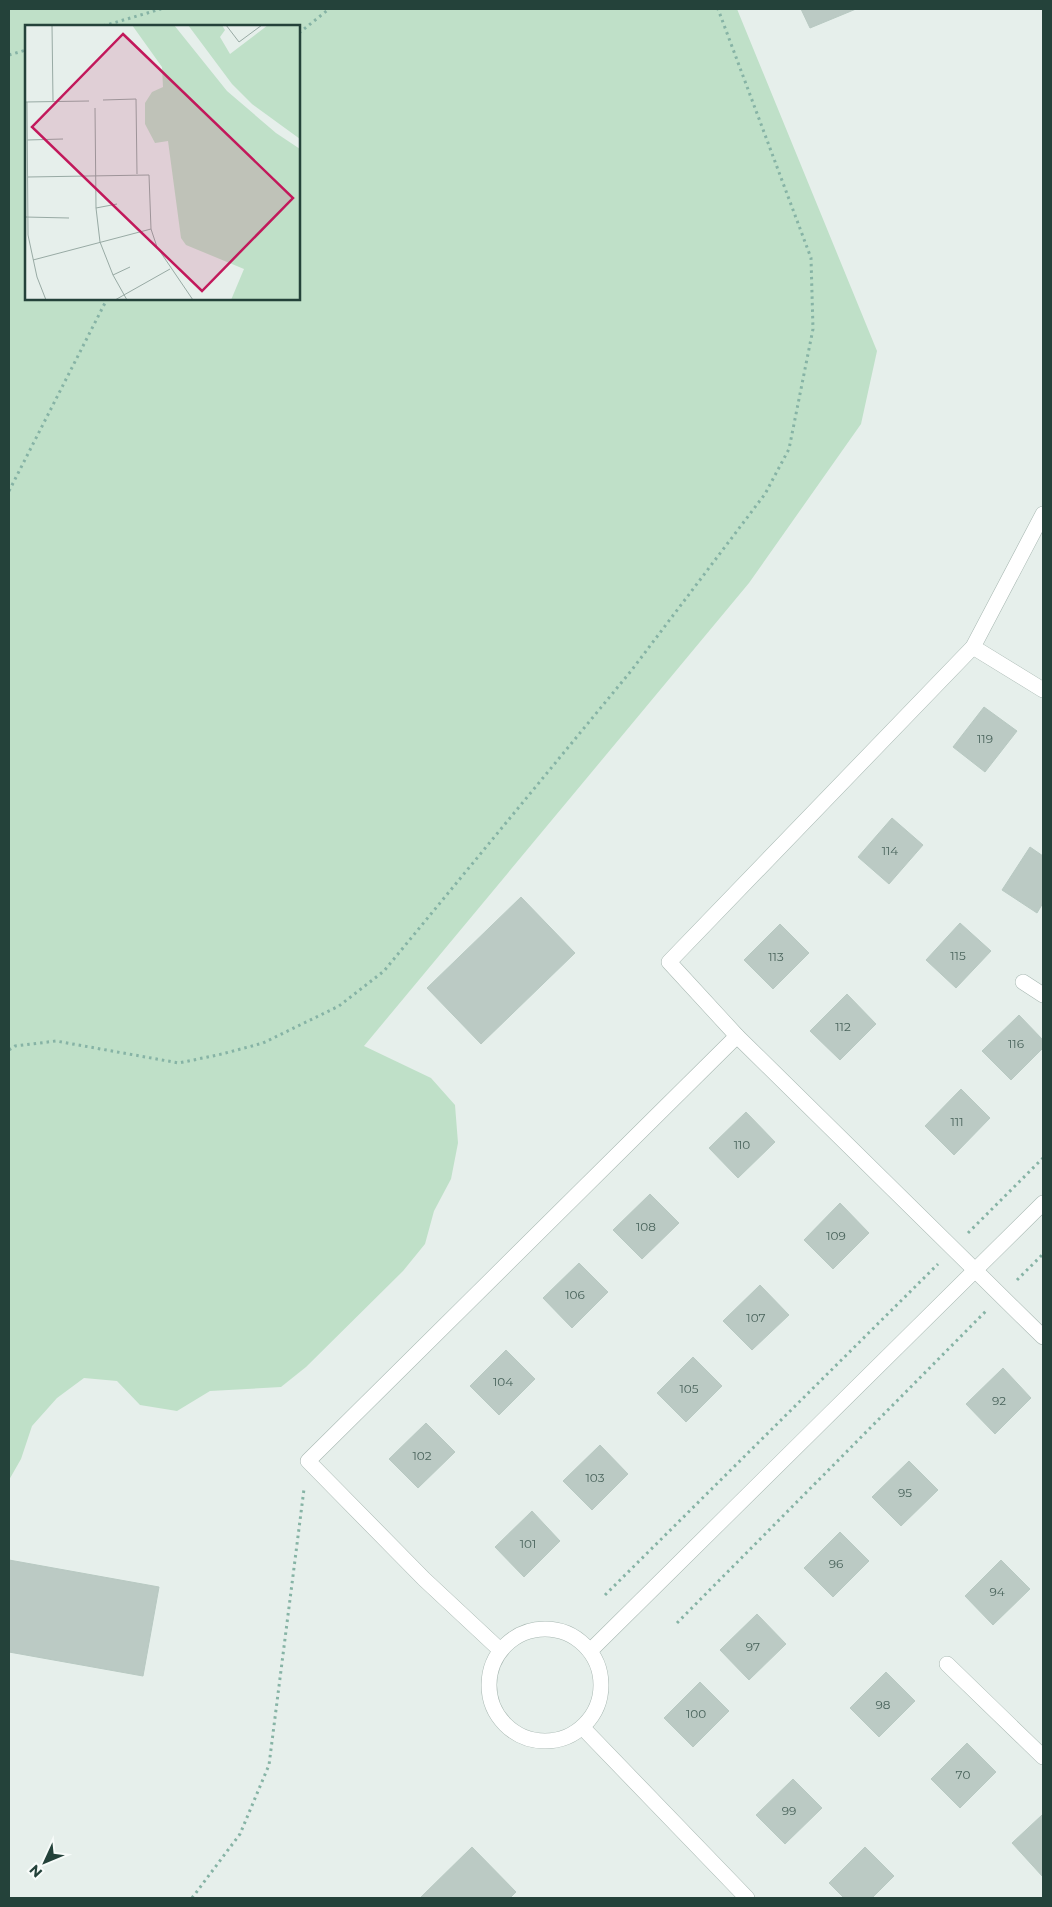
<svg xmlns="http://www.w3.org/2000/svg" width="1052" height="1907" viewBox="0 0 1052 1907" font-family="Montserrat,sans-serif">
<style>
.green{fill:#bfe0c8;fill-rule:evenodd}
.building{fill:#bbcac4;stroke:#b8c9c2}
.lines{fill:none;stroke-linecap:round;stroke-linejoin:round}
.minor-casing{stroke:#a8b8b2;stroke-width:16}
.path{stroke:#86b3a5;stroke-width:3;stroke-dasharray:2.5 4;stroke-linecap:butt}
.minor{stroke:#fff;stroke-width:15}
.labels{text-anchor:middle;stroke-width:4;stroke-linejoin:round;paint-order:stroke}
.number-label{font-size:12px;fill:#4a645c}
.inset-road{fill:none;stroke:#98aaa4;stroke-width:1}
.view{fill:#c2185b;fill-opacity:0.15;stroke:#c2185b;stroke-width:2.5}
.inset-edge{fill:none;stroke:#24423a;stroke-width:2.5}
</style>
<rect width="100%" height="100%" fill="#e6efeb"/>
<path class="green" d="M9,9H737L877,351L861,424L749,583L364,1046L431,1078L455,1105L458,1143L451,1179L434,1211L425,1244L403,1271L306,1367L281,1387L210,1391L177,1411L140,1405L117,1381L84,1378L57,1398L32,1426L21,1459L9,1480ZM26,26H299V299H26Z"/>
<g class="building">
<polygon points="801,9 856,9 810,28"/>
<polygon points="984,707 1017,731 985,772 953,747"/>
<polygon points="892,818 923,845 889,884 858,857"/>
<polygon points="1030,847 1043,856 1043,903 1037,913 1002,890"/>
<polygon points="521,897 575,953 481,1044 427,988"/>
<polygon points="960,923 991,951 956,988 926,960"/>
<polygon points="780,924 809,953 773,989 744,960"/>
<polygon points="847,994 876,1024 840,1060 810,1031"/>
<polygon points="1019,1015 1043,1040 1043,1048 1011,1080 982,1051"/>
<polygon points="961,1089 990,1118 954,1155 925,1126"/>
<polygon points="746,1112 775,1142 738,1178 709,1148"/>
<polygon points="650,1194 679,1223 642,1259 613,1230"/>
<polygon points="840,1203 869,1233 833,1269 804,1240"/>
<polygon points="579,1263 608,1292 572,1328 543,1298"/>
<polygon points="760,1285 789,1315 752,1350 723,1321"/>
<polygon points="506,1350 535,1379 499,1415 470,1386"/>
<polygon points="693,1357 722,1386 686,1422 657,1393"/>
<polygon points="1003,1368 1031,1398 995,1434 966,1404"/>
<polygon points="426,1423 455,1452 418,1488 389,1459"/>
<polygon points="600,1445 628,1474 592,1510 563,1481"/>
<polygon points="909,1461 938,1490 901,1526 872,1497"/>
<polygon points="532,1511 560,1541 524,1577 495,1547"/>
<polygon points="840,1532 869,1561 833,1597 804,1568"/>
<polygon points="9,1560 159,1587 143,1676 9,1652"/>
<polygon points="1001,1560 1030,1589 993,1625 965,1596"/>
<polygon points="757,1614 786,1644 749,1680 720,1650"/>
<polygon points="886,1672 915,1701 879,1737 850,1708"/>
<polygon points="700,1682 729,1711 693,1747 664,1718"/>
<polygon points="967,1743 996,1772 960,1808 931,1779"/>
<polygon points="793,1779 822,1808 785,1844 756,1815"/>
<polygon points="1042,1815 1043,1817 1043,1877 1012,1843"/>
<polygon points="472,1847 516,1892 510,1898 420,1898"/>
<polygon points="865,1847 894,1876 872,1898 844,1898 829,1883"/>
</g>
<g class="lines">
<g class="minor-casing">
<g id="minor">
<polyline points="1043,514 973,647 669,962 737,1036 1043,1337"/>
<polyline points="973,647 1043,690"/>
<polyline points="1023,982 1043,995"/>
<circle cx="545" cy="1685" r="56"/>
<polyline points="499,1649 424,1579 308,1461 737,1036"/>
<polyline points="591,1650 1043,1203"/>
<polyline points="947,1664 1043,1757"/>
<polyline points="583,1728 747,1898"/>
</g>
</g>
<g class="path">
<polyline points="103,26 161,9"/>
<polyline points="299,33 329,9"/>
<polyline points="9,55 26,50"/>
<polyline points="9,491 107,299"/>
<polyline points="9,1050 15,1046 56,1041 179,1063 222,1054 263,1043 339,1006 384,971 631,671 765,494 789,449 813,329 811,258 718,9"/>
<polyline points="968,1233 1043,1158"/>
<polyline points="1017,1280 1043,1254"/>
<polyline points="605,1595 938,1264"/>
<polyline points="677,1623 986,1311"/>
<polyline points="192,1898 240,1834 269,1765 304,1489"/>
</g>
<use href="#minor" class="minor"/>
</g>
<g class="labels">
<g class="number-label">
<text x="985" y="743">119</text>
<text x="890" y="855">114</text>
<text x="958" y="960">115</text>
<text x="776" y="961">113</text>
<text x="843" y="1031">112</text>
<text x="1016" y="1048">116</text>
<text x="957" y="1126">111</text>
<text x="742" y="1149">110</text>
<text x="646" y="1231">108</text>
<text x="836" y="1240">109</text>
<text x="575" y="1299">106</text>
<text x="756" y="1322">107</text>
<text x="503" y="1386">104</text>
<text x="689" y="1393">105</text>
<text x="999" y="1405">92</text>
<text x="422" y="1460">102</text>
<text x="595" y="1482">103</text>
<text x="905" y="1497">95</text>
<text x="528" y="1548">101</text>
<text x="836" y="1568">96</text>
<text x="997" y="1596">94</text>
<text x="753" y="1651">97</text>
<text x="883" y="1709">98</text>
<text x="696" y="1718">100</text>
<text x="963" y="1779">70</text>
<text x="789" y="1815">99</text>
</g>
</g>
<g transform="translate(25 25)">
<rect width="275" height="275" fill="#e6efeb"/>
<path d="M107,0H149L202,66L251,108L275,124V275H206L219,244L161,220L156,213L143,116L130,118L120,99V78L127,67L138,62L137,42ZM163,0H197L200,5L195,12L205,29L243,0H275V114L227,79L207,59Z" fill="#bfe0c8"/>
<path class="inset-road" d="M27,0L28,76M201,0L214,17L237,0M78,75L111,74L112,149M0,77L64,76M2,77L3,210L12,252L21,275M70,83L71,183L75,217L88,250L102,275M2,115L38,114M3,152L124,150L126,204L132,222L168,275M71,183L92,179M0,192L44,193M8,235L126,204M88,250L105,242M90,275L145,244"/>
<path class="view" d="M98,9L268,173L177,266L7,102Z"/>
<rect width="275" height="275" class="inset-edge"/>
</g>
<rect width="1052" height="1907" fill="none" stroke="#24423a" stroke-width="20"/>
<g transform="translate(45 1862) rotate(226)" stroke="#f7fbf9" stroke-width="4" paint-order="stroke">
<path d="M0-4L9 19L0 12L-9 19Z" fill="#24423a"/>
<text y="-8" font-size="14" font-weight="bold" text-anchor="middle" fill="#24423a">N</text>
</g>
</svg>
